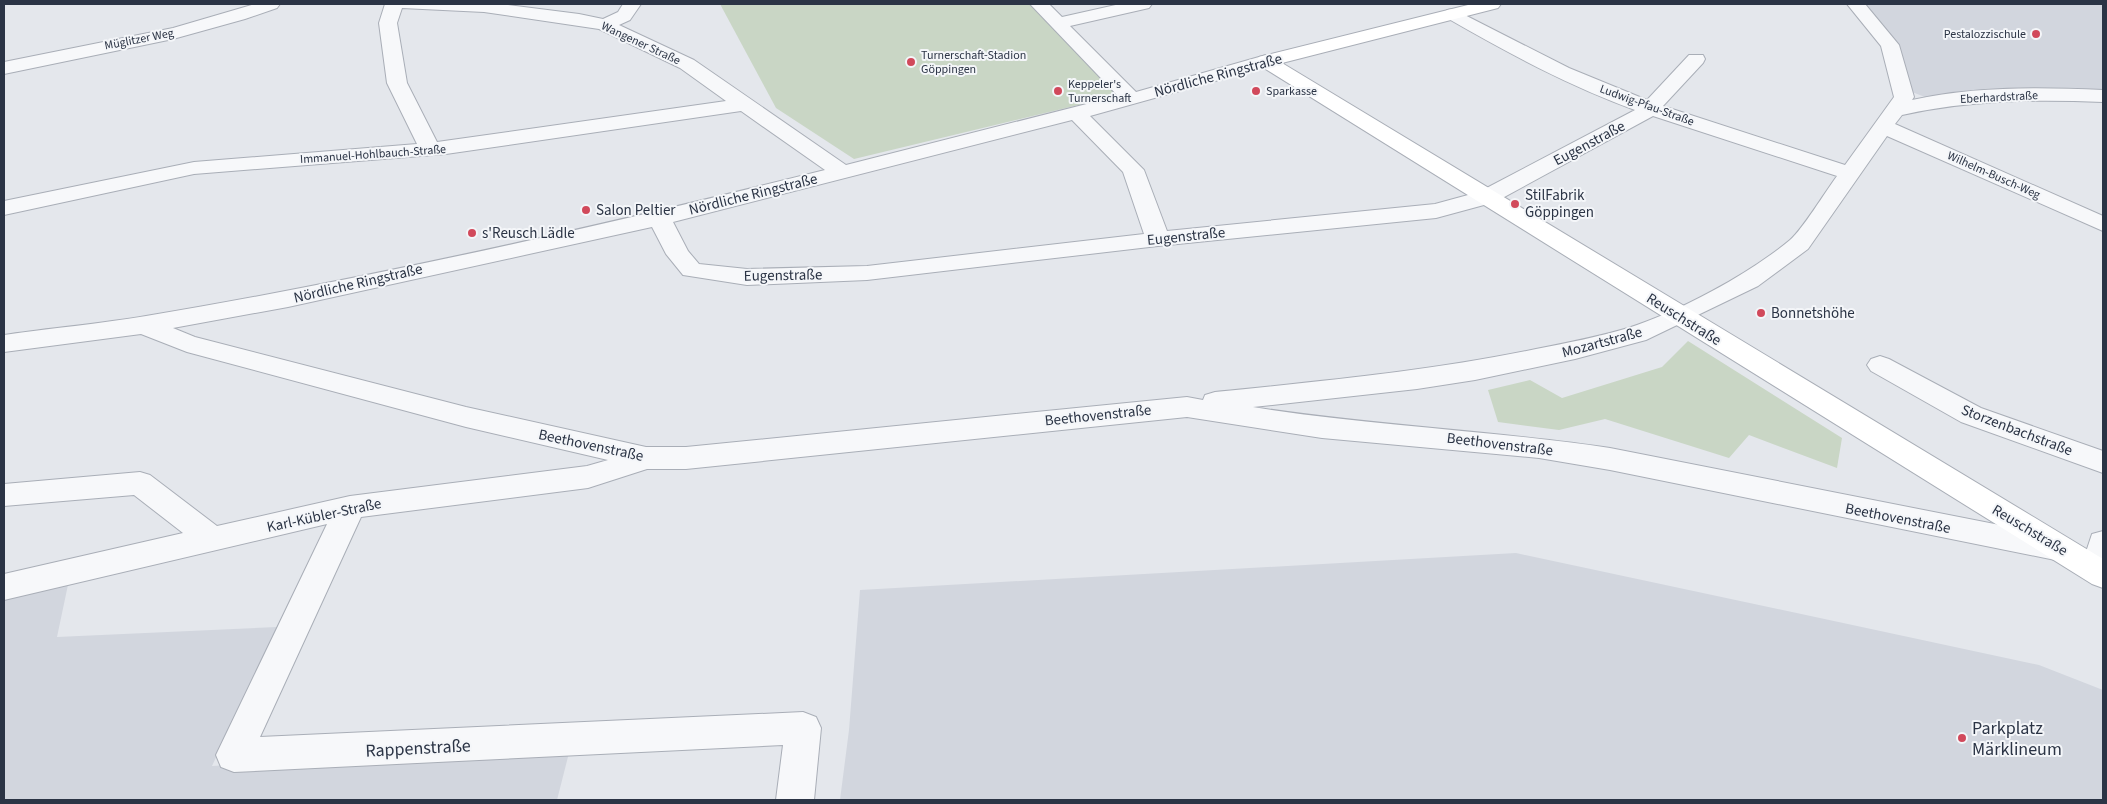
<svg xmlns="http://www.w3.org/2000/svg" width="2107" height="804" viewBox="0 0 2107 804" font-family="'Source Sans 3',sans-serif">
<style>
.built{fill:#d2d6de}
.green{fill:#c9d6c5}
.lines{fill:none;stroke-linecap:round;stroke-linejoin:round}
.street-casing{stroke:#a9aeb7;stroke-width:2}
.secondary-casing{stroke:#a9aeb7;stroke-width:2}
.street{fill:#f7f8fa;fill-rule:evenodd}
.secondary{fill:#fff;fill-rule:evenodd}
.poi-dot{fill:#d1495b;stroke:#f4f6f9;stroke-width:2}
.labels{text-anchor:middle;stroke-width:4;stroke-linejoin:round;paint-order:stroke}
.far-poi-label{font-size:12px;fill:#2b3445;stroke:#f4f6f9;text-anchor:start}
.far-street-label{font-size:12px;fill:#2b3445;stroke:#f4f6f9}
.street-label{font-size:15px;fill:#2b3445;stroke:#f4f6f9}
.poi-label{font-size:15px;fill:#2b3445;stroke:#f4f6f9;text-anchor:start}
.near-poi-label{font-size:18px;fill:#2b3445;stroke:#f4f6f9;text-anchor:start}
.near-street-label{font-size:18px;fill:#2b3445;stroke:#f4f6f9}
</style>
<rect width="100%" height="100%" fill="#e4e7ec"/>
<g class="built">
<polygon points="1856,4 2103,4 2103,96 2056,94 1935,101 1902,88 1864,11"/>
<polygon points="1516,553 2039,665 2103,690 2103,800 840,800 849,730 860,590"/>
<polygon points="69,580 57,637 277,627 212,766 571,745 557,800 4,800 4,593"/>
</g>
<g class="green">
<polygon points="720,4 1031,4 1120,95 854,159 776,108"/>
<polygon points="1688,341 1842,438 1837,468 1749,435 1729,458 1605,419 1559,430 1498,422 1488,390 1530,380 1562,398 1662,367"/>
</g>
<g class="lines">
<g class="street-casing">
<g id="street">
<polygon points="255,4 280,4 277,8 245,19 173,39 4,74 4,62 173,28"/>
<path d="M385,4H500L579,14L603,19L618,12L623,4H641L630,20L619,25L694,60L846,165L1118,96L1030,4H1049L1062,17L1120,4H1152L1149,8L1070,26L1136,92L1266,55L1273,57L1275,61L1273,65L1090,116L1144,170L1167,231L1435,204L1479,192L1635,110C1569,86 1508,53 1447,18L1444,14L1447,10L1453,9L1569,68L1647,100L1689,55H1703L1705,59L1703,63L1663,106L1845,165L1894,97L1881,46L1847,4H1865L1899,45L1914,97L1912,100C1974,86 2040,87 2103,90V102C2035,99 1968,100 1902,115L1895,124L2103,216V231L1887,136L1808,249L1758,286L1646,340L1575,359L1475,380L1417,389L1253,407C1371,426 1491,430 1610,448L2060,537L2071,540L2076,549L2071,558L2060,561L1610,470L1539,458L1322,438L1187,417L686,469H647L588,488L361,517L260,737L803,712L816,717L821,728L814,800H776L783,745L234,772L221,767L216,755L327,524L4,600V574L183,533L134,495L4,506V484L140,472L150,475L217,526L350,496L587,466L608,460L466,427L187,352L141,334L4,352V335C51,328 99,324 146,316C374,278 601,226 825,170L741,111L446,154L194,174L4,215V201L194,162L417,144L387,83L379,23ZM402,8L484,12L599,29L680,68L726,101L437,142L407,83L397,23ZM1653,116L1837,176C1825,192 1803,229 1790,240C1749,274 1679,312 1628,328C1598,337 1567,343 1536,349C1430,371 1323,381 1215,392L1205,395L1203,400L1187,397L686,447H646L466,407L195,337L173,328L288,307L652,227L666,254L683,275L747,285L867,280L1158,246L1436,218L1495,202ZM1072,120L1123,172L1144,234L867,266L747,269L699,264L688,251L673,222Z"/>
<polygon points="1880,356 1889,359 1981,408 2103,451 2103,473 1961,422 1871,371 1867,365 1871,359"/>
<polygon points="2103,531 2103,580 2096,583 2085,579 2080,570 2092,534"/>
</g>
</g>
<g class="secondary-casing">
<polygon id="secondary" points="1472,4 1501,4 1498,8 1282,63 2103,559 2103,588 2092,584 1259,65 1257,61 1259,57"/>
</g>
<use href="#street" class="street"/>
<use href="#secondary" class="secondary"/>
</g>
<g class="poi-dot">
<circle cx="2036" cy="34" r="5"/>
<circle cx="911" cy="62" r="5"/>
<circle cx="1058" cy="91" r="5"/>
<circle cx="1256" cy="91" r="5"/>
<circle cx="1515" cy="204" r="5"/>
<circle cx="586" cy="210" r="5"/>
<circle cx="472" cy="233" r="5"/>
<circle cx="1761" cy="313" r="5"/>
<circle cx="1962" cy="738" r="5"/>
</g>
<g class="labels">
<g class="far-poi-label">
<text x="2026" y="38" text-anchor="end">Pestalozzischule</text>
<text x="921" y="59">Turnerschaft-Stadion<tspan x="921" dy="14">Göppingen</tspan></text>
<text x="1068" y="88">Keppeler's<tspan x="1068" dy="14">Turnerschaft</tspan></text>
<text x="1266" y="95">Sparkasse</text>
</g>
<g class="far-street-label">
<text transform="translate(139 39) rotate(-11)" y="4">Müglitzer Weg</text>
<text transform="translate(641 43) rotate(25)" y="4">Wangener Straße</text>
<text transform="translate(1999 97) rotate(-3)" y="4">Eberhardstraße</text>
<text transform="translate(1647 105) rotate(20)" y="4">Ludwig-Pfau-Straße</text>
<text transform="translate(373 154) rotate(-4)" y="4">Immanuel-Hohlbauch-Straße</text>
<text transform="translate(1994 175) rotate(24)" y="4">Wilhelm-Busch-Weg</text>
</g>
<g class="street-label">
<text transform="translate(1218 75) rotate(-15)" y="5">Nördliche Ringstraße</text>
<text transform="translate(1589 143) rotate(-28)" y="5">Eugenstraße</text>
<text transform="translate(753 194) rotate(-14)" y="5">Nördliche Ringstraße</text>
<text transform="translate(1186 236) rotate(-6)" y="5">Eugenstraße</text>
<text transform="translate(783 275) rotate(-1)" y="5">Eugenstraße</text>
<text transform="translate(358 283) rotate(-13)" y="5">Nördliche Ringstraße</text>
<text transform="translate(1684 319) rotate(32)" y="5">Reuschstraße</text>
<text transform="translate(1602 342) rotate(-15)" y="5">Mozartstraße</text>
<text transform="translate(1098 415) rotate(-6)" y="5">Beethovenstraße</text>
<text transform="translate(2017 430) rotate(21)" y="5">Storzenbachstraße</text>
<text transform="translate(1500 444) rotate(7)" y="5">Beethovenstraße</text>
<text transform="translate(591 445) rotate(12)" y="5">Beethovenstraße</text>
<text transform="translate(324 515) rotate(-12)" y="5">Karl-Kübler-Straße</text>
<text transform="translate(1898 518) rotate(11)" y="5">Beethovenstraße</text>
<text transform="translate(2030 530) rotate(31)" y="5">Reuschstraße</text>
</g>
<g class="poi-label">
<text x="1525" y="200">StilFabrik<tspan x="1525" dy="17">Göppingen</tspan></text>
<text x="596" y="215">Salon Peltier</text>
<text x="482" y="238">s'Reusch Lädle</text>
<text x="1771" y="318">Bonnetshöhe</text>
</g>
<g class="near-poi-label">
<text x="1972" y="734">Parkplatz<tspan x="1972" dy="21">Märklineum</tspan></text>
</g>
<g class="near-street-label">
<text transform="translate(418 748) rotate(-3)" y="6">Rappenstraße</text>
</g>
</g>
<rect width="2107" height="804" fill="none" stroke="#2b3445" stroke-width="10"/>
</svg>
